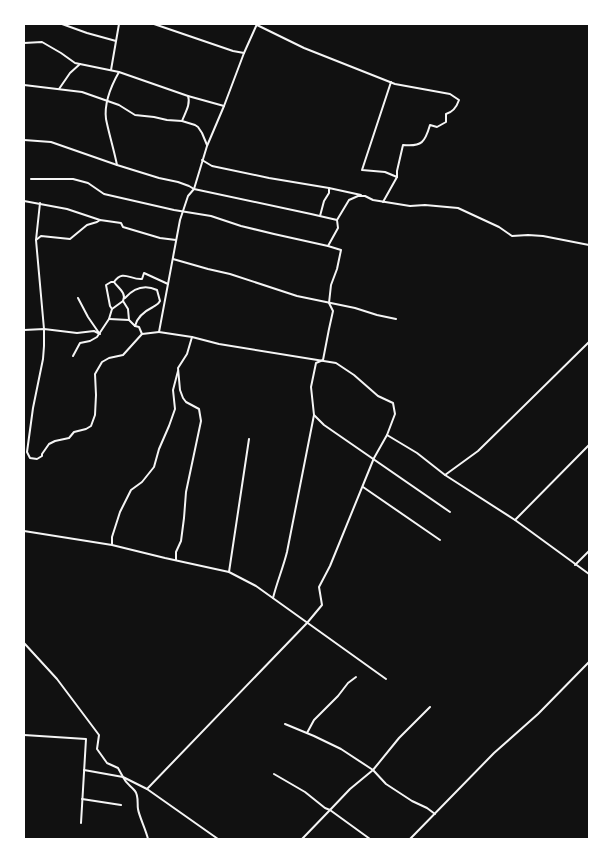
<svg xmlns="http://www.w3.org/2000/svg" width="613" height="863" viewBox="0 0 613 863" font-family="Lora,serif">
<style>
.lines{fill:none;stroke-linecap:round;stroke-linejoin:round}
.minor{stroke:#f5f5f5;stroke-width:2}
</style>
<rect width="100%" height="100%" fill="#111"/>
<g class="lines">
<g class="minor">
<polyline points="62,24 87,33 116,41"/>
<polyline points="154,24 233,51 244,53"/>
<polyline points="326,24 327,24"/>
<path d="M257,25L304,48L395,84L450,94L459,100C457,106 453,112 446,114V122L437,127L430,125C425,142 422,147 403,145L397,171V177L383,202"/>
<path d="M24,43L42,42L61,53L75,63L119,72L188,96C191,104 185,113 182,121"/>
<polyline points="111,70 119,24"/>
<polyline points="391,82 362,170 385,172 397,177"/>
<polyline points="24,85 82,92 119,105 135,115 154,117 167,120 182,121 195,125 198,127 202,133 207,145"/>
<polyline points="59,89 70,73 80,64"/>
<polyline points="188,96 224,106"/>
<path d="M24,140L51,142L117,165L159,178L178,182L189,186L194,189L311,214L337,220L338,228L328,246L341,250L337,269L331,285L329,303L333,311L329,329L323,360L316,363L311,387L314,415L287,552C283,568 277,582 273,598"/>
<polyline points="202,160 212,166 269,178 329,188"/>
<path d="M117,165C114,150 109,134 106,119C104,103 111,86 119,72"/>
<polyline points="31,179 73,179 88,183 104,194 174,210 211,216 241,226 274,234 328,246"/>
<polyline points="24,201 67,209 100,220"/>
<polyline points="320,216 324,201 329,193 329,188 361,195"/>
<polyline points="337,220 349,200 358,196 365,196 373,200 410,206 425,205 458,208 499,227 512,236 528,235 543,236 589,245"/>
<polyline points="36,240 40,203"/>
<polyline points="173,259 208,269 230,274 297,296 355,308 377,315 396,319"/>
<path d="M114,282C118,288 127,293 123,301L128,309L129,320L135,326C137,317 145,311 153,307C156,305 158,305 160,301L157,290C144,284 134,288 125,298"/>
<polyline points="78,298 88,317 99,333"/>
<path d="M112,309L110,306L106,285L111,282H114C123,269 130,280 142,279L144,273L168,284"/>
<polyline points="109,319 129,320"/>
<polyline points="135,326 139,327 142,334"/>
<polyline points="24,330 44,329 77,333 94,331 100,334"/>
<polyline points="159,332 142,334 123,355 109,358 102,362 95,374 96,395 95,415 91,426 86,429 74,432 69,438 55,441 49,444 42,454 42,456 37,459 30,458 27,452 33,408 43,359 44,346 44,329 36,240 41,236 70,239 87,225 97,222 100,220 121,223 123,227 160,238 176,240"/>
<polyline points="192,337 219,344 336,363 354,375 378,396 393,403 395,414 387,435 374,458 330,566 319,587 322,605 307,623 147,789 218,839"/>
<polyline points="73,356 80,343 90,341 97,337 109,319 112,309 123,301"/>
<polyline points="314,415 324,425 450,512"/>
<polyline points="387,435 417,453 445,475 515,520 589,574"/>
<polyline points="445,475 478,451 589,342"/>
<polyline points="363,487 440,540"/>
<polyline points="515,520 589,445"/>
<polyline points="24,531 112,545 165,558 229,572 256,586 386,679"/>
<polyline points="112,544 112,537 120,512 131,490 142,482 154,467 159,449 169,426 175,409 173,390 178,371"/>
<polyline points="176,560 176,552 181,541 184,518 186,492 201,421 199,409 186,402 183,398 180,390 178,368 187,354 192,337 159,332 180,220 188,196 194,189 207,146 224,106 244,53 257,24"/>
<polyline points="575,565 589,551"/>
<polyline points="229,572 249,439"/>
<polyline points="24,643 57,679 99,735 97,749 107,763 118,768 123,777 147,789"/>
<polyline points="285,724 314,736 341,749 373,770 386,784 412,801 427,808 435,814"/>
<polyline points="307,733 314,720 338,696 348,683 356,677"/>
<polyline points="24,735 86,739 81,823"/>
<path d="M84,770L123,777C127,785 130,785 135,791C139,796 137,804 138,809C139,816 146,830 148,839"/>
<polyline points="274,774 305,792 325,808 330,810 350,789 373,770 399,738 430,707"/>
<polyline points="82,799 121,805"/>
<polyline points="302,839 330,810 370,839"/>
<polyline points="410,839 494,753 538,714 589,662"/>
</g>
</g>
<rect width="613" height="863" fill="none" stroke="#ffffff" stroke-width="50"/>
</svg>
